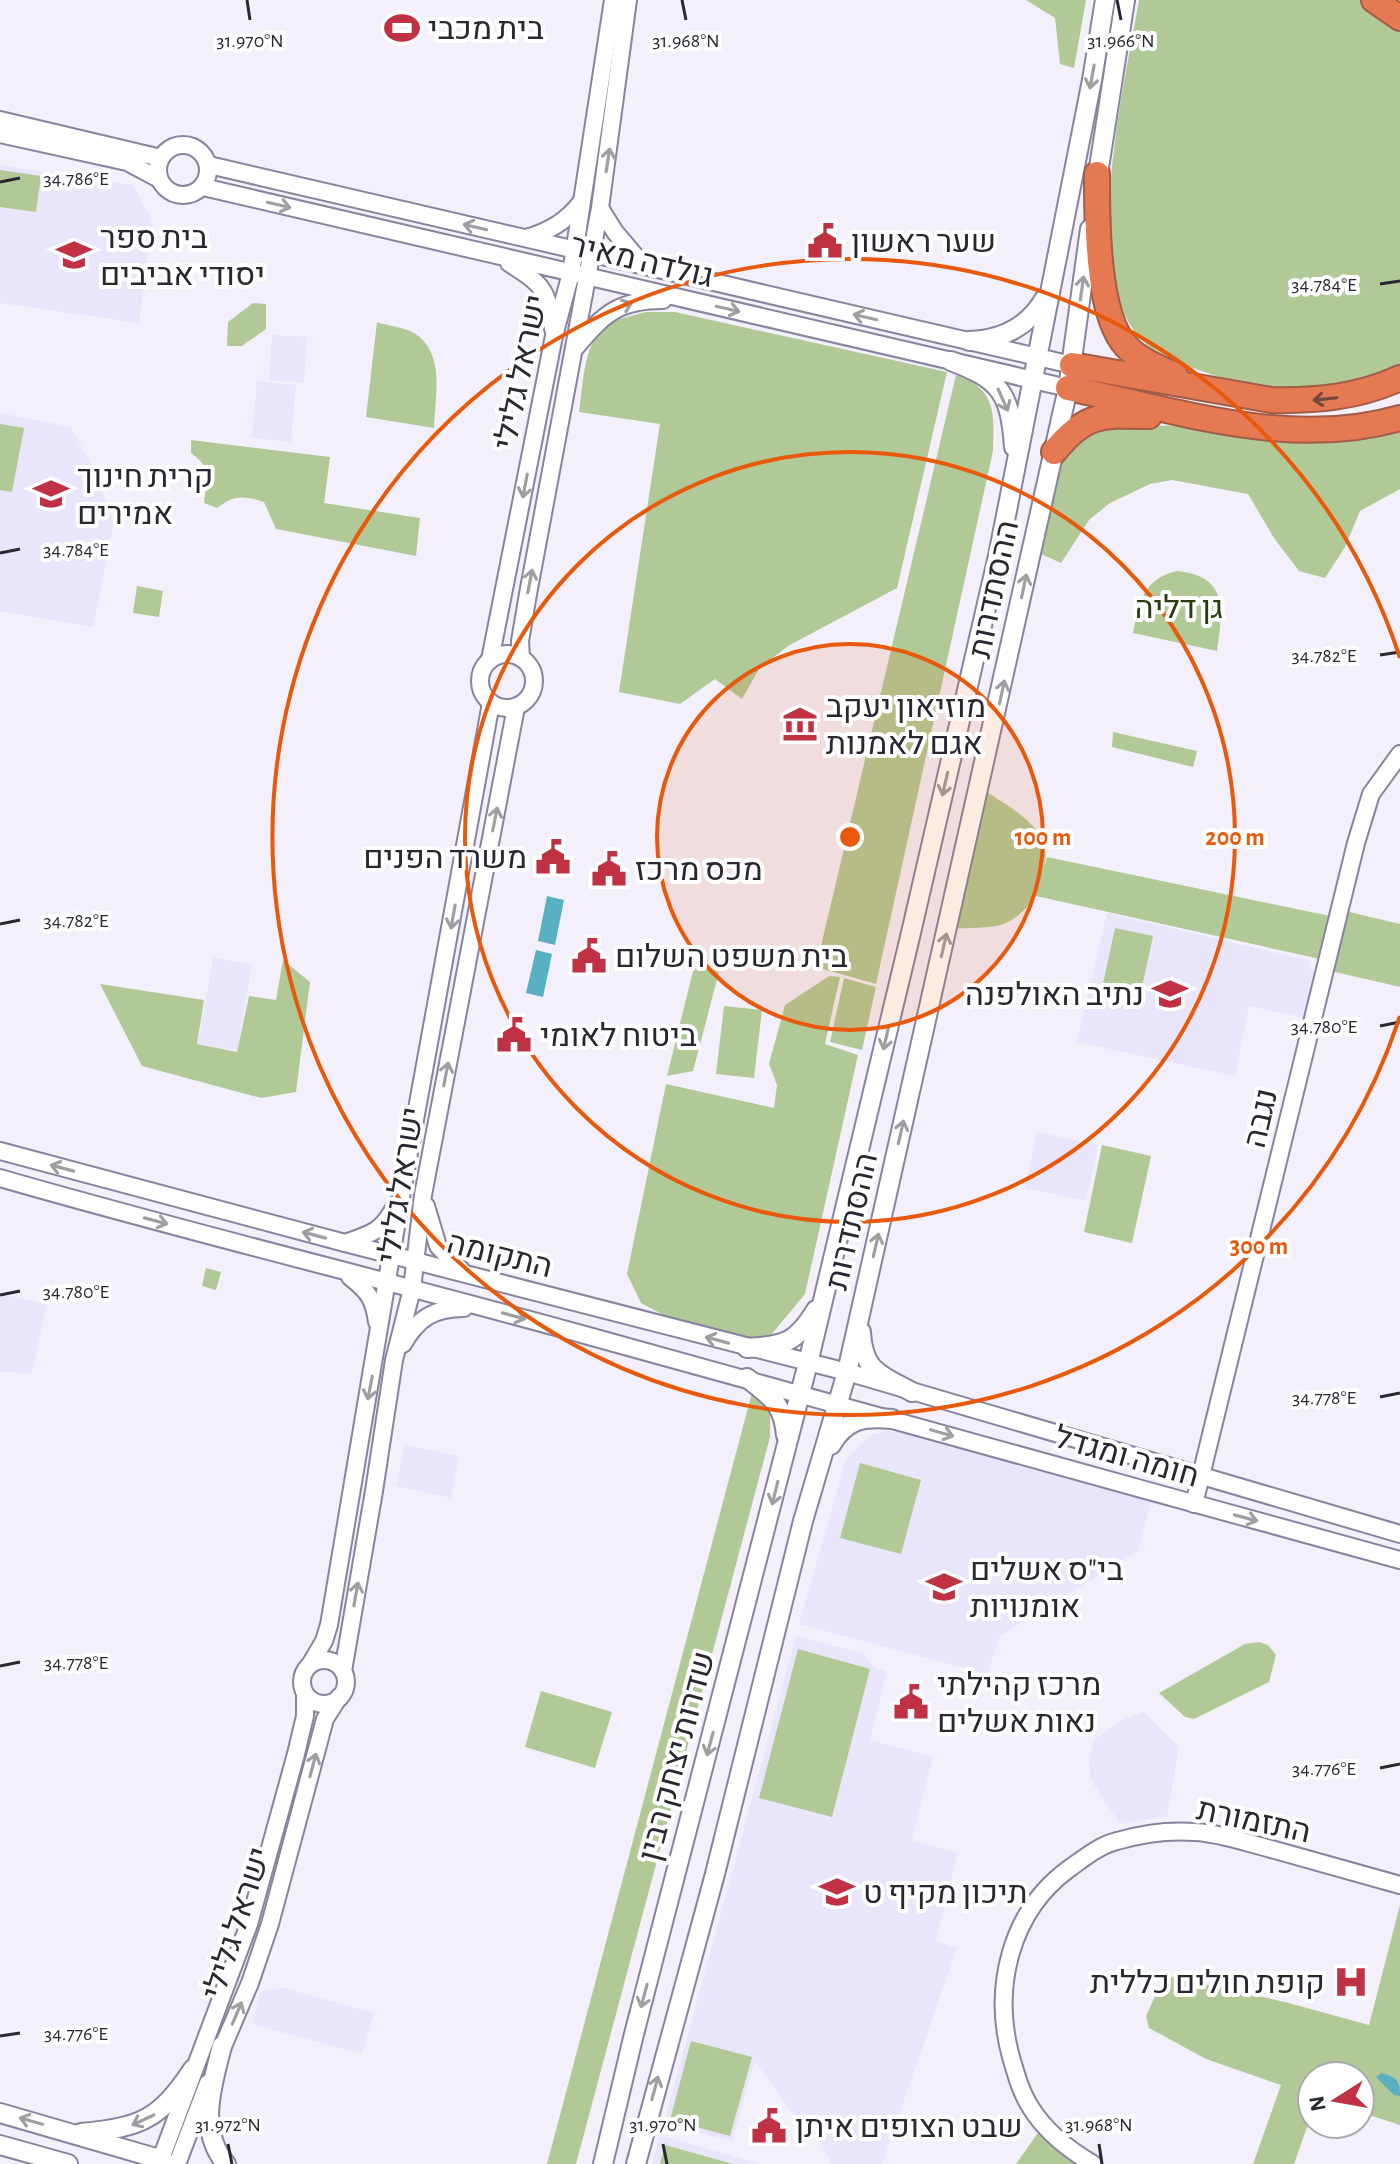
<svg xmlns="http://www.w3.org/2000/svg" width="1400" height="2164" viewBox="0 0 1400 2164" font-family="'Alegreya Sans',Heebo,sans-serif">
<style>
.built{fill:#e9e5fb}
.green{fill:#b1c997}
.water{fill:#59b0c2}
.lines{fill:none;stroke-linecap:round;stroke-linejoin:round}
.tertiary-casing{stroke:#88839e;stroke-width:20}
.secondary-casing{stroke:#88839e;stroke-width:22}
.motorway-casing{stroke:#a35c47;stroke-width:28}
.tertiary{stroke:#fff;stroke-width:16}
.secondary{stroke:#fff;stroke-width:18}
.motorway{stroke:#e57952;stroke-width:24}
.oneway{stroke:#9f9ea3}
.oneway2{stroke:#74483f}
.ticks{fill:none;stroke:#292732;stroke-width:3}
.ring{fill:none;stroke:#e8590c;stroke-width:4}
.labels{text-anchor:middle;stroke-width:8;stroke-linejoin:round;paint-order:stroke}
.poi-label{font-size:32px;fill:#292732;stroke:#fff;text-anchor:start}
.street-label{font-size:32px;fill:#292732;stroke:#fff}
.park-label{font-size:32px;fill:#293b0f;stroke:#fff}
.ticks-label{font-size:20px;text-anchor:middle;fill:#292732;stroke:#fff;stroke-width:8;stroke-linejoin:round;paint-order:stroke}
.centre{fill:#e8590c;stroke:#fff;stroke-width:4}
.ring-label{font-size:24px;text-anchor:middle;font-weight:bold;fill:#e8590c;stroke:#fff;stroke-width:8;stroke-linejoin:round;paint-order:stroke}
</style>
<rect width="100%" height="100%" fill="#f3f0fc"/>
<g class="built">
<polygon points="0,165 133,185 152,220 139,323 0,303"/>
<polygon points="272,335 307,337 304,383 269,380"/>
<polygon points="257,381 296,385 291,442 252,438"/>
<polygon points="0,413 71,427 92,467 114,522 93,627 0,611"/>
<polygon points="1107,913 1311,961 1309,969 1317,971 1305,1018 1249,1006 1235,1076 1077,1042"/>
<polygon points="213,958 252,964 237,1050 198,1044"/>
<polygon points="1037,1132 1098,1145 1086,1201 1025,1188"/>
<polygon points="0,1294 47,1304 32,1373 0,1372"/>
<polygon points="886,1431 908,1432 1151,1502 1138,1551 1000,1636 987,1674 799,1624 846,1459 871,1435"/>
<polygon points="405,1445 459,1456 451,1498 396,1486"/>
<polygon points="796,1636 865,1654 874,1668 887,1672 870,1740 933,1757 912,1840 958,1853 936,1941 957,1948 882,2164 831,2164 814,2126 805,2130 755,2061 732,2141 664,2123"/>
<polygon points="1143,1712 1179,1747 1167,1816 1120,1824 1091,1780 1089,1759 1095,1739 1120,1721"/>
<polygon points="283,1988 374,2013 362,2054 252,2024 261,1991"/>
<polygon points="660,2135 760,2164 652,2164"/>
</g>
<g class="green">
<polygon points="1026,0 1086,0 1074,68 1060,64 1055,18"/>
<path d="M1139,0H1365L1400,21V372C1383,377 1365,385 1348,388C1309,395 1246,388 1210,374C1186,365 1157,358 1140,338C1079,271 1125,83 1139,0Z"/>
<polygon points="0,170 41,176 36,212 0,207"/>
<polygon points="253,303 266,304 266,329 242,346 227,346 228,322"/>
<path d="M646,312H675L947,372L897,588L788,646L759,669L742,699L715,679L680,704L619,692L660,424L579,412C583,387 583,352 599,332C609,320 631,316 646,312Z"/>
<path d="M377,322C388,326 404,327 414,333C446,353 435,397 434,428L366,417Z"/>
<path d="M956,375C997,389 994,414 993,451L876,984L816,967Z"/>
<polygon points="0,424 24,428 12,492 0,490"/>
<path d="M1400,424V489L1360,511L1345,547L1325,578L1299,571L1274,538L1248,494L1172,480L1150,484L1110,503L1089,520L1061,563L1041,554C1048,500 1050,443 1112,426Z"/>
<path d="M191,440L330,457L324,503L420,518L416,556L276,529L264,502C244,496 235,494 217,508L204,503C207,479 213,469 191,453Z"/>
<path d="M1178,571C1229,577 1223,610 1217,651L1133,633C1138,604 1144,577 1178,571Z"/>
<polygon points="137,586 163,591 159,617 133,613"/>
<polygon points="1113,732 1197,751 1193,767 1112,747"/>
<path d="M984,790C1007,806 1044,823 1046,855C1046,861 1043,869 1042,874L1047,857L1330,916L1320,959L1036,896C1008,933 994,926 951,929Z"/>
<polygon points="1345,911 1400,924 1400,987 1331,971"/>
<polygon points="1115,928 1153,936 1141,992 1103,984"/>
<polygon points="283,960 310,982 296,1092 261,1098 142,1066 100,984 204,1000 197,1044 237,1052 249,996 276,1000"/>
<polygon points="695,963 719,972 693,1071 667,1076"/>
<polygon points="829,976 840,977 825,1044 858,1055 805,1294 766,1341 669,1318 641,1303 627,1274 666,1084 774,1108 777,1085 769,1064 785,1005"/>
<polygon points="844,978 876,987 862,1050 830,1042"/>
<polygon points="724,1006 762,1010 754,1078 716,1074"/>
<polygon points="1102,1145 1151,1156 1132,1243 1084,1232"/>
<polygon points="206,1268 221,1272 216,1290 202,1286"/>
<polygon points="753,1389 770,1401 770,1437 576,2164 547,2164"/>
<polygon points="860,1463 921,1480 901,1554 840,1538"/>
<polygon points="1259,1642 1268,1645 1276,1655 1269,1682 1194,1719 1185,1717 1159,1693 1245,1644"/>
<polygon points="798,1649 870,1669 832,1817 759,1798"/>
<polygon points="541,1691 612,1712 595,1768 525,1747"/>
<polygon points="1400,1905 1400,2125 1360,2112 1360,2076 1312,2076 1312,2113 1294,2164 1253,2164 1281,2085 1206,2059 1149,2028 1146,2016 1162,1981 1173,1977 1285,2002 1369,2025"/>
<polygon points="691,2041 752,2057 730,2136 670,2120"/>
<polygon points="1040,2130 1071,2161 1076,2164 1016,2164"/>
<polygon points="665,2145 733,2164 660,2164"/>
</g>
<g class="water">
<polygon points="547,896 564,900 555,945 538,941"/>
<polygon points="536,950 552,954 543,997 526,993"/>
<path d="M1382,2073C1397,2078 1400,2080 1400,2096L1394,2095L1376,2077Z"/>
</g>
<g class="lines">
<g class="tertiary-casing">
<g id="tertiary">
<polyline points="0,120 161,158"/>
<polyline points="0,134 127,162 159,179"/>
<circle cx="183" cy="170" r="25"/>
<polyline points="209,165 1072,365"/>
<polyline points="203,187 1068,388"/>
<polyline points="600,208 615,232 643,265"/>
<path d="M526,238C550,231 567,221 582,201"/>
<path d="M509,263C543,285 547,288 553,329"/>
<path d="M576,347C604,314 618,300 663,300"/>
<circle cx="507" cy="681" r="27"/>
<polyline points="521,658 520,641 528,594 600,208 628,0"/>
<polyline points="490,660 554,336 571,273 613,0"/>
<polyline points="0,1151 345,1243 847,1372 1400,1534"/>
<path d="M0,1178C194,1234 390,1281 585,1335C856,1409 1128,1486 1400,1560"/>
<polyline points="426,1206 438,1246 462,1271"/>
<path d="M345,1243C372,1234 383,1231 396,1204"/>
<path d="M350,1277C368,1291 374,1299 377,1322"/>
<path d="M403,1344C418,1318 434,1308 464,1308"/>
<polyline points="1194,1504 1356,843 1371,794 1400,754"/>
<circle cx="324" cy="1682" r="22"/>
<polyline points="311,1663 324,1641 329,1625 402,1191 491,703"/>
<polyline points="343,1671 374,1491 394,1360 412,1289 423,1195 516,707"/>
<polyline points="218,2058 250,1983 270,1924 325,1719 339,1697"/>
<polyline points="159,2164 249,1924 296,1754 305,1716 305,1694"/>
<polyline points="177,2164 208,2083"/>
<path d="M1093,2164C1069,2150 1046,2132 1031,2108C1021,2093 1016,2074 1011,2057C992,1988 1010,1911 1070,1868C1084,1858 1100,1845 1117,1841C1141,1834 1170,1830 1195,1832C1220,1833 1247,1843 1271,1849C1314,1861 1357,1873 1400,1885"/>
</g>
</g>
<g class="secondary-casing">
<g id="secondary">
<polyline points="1096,187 1125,0"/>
<path d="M969,341C1002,340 1029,326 1045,298"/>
<path d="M951,361C1001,380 1010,393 1014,447"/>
<path d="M861,1332C863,1372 881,1375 912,1392"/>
<path d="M747,1348C784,1346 796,1343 816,1310"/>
<path d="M747,1378C771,1397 783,1403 786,1435"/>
<path d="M831,1445C846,1419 864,1416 892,1419"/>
<path d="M222,2046C212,2086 197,2129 226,2164"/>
<polyline points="0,2113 159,2159 168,2164"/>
<path d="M81,2133C142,2127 159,2120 193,2069"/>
<polyline points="0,2145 68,2164"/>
<polyline points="603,2164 634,2034 808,1363 910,937 998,556 1092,80 1105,0"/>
<polyline points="636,2164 715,1874 803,1521 847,1372 1068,388 1090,229"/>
</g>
</g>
<g class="motorway-casing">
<g id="motorway">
<polyline points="1374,0 1400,18"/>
<path d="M1097,174C1097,217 1096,316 1127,347C1139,360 1159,368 1175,375"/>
<path d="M1072,365L1271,400C1316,401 1359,397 1400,378"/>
<path d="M1068,388C1175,410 1291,450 1400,418"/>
<path d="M1054,452C1085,413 1102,415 1149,416"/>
</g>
</g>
<use href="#tertiary" class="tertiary"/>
<use href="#secondary" class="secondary"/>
<use href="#motorway" class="motorway"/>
</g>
<defs><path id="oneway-shaft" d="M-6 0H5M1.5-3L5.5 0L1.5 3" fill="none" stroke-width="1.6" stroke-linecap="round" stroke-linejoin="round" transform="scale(2)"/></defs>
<g class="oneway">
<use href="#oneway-shaft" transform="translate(1092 77) rotate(100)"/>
<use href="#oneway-shaft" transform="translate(608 160) rotate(-81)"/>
<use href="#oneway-shaft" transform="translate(279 205) rotate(13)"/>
<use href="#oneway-shaft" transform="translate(475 227) rotate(-167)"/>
<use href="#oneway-shaft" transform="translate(1082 288) rotate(-82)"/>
<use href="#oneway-shaft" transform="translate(621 307) rotate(-21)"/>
<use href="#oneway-shaft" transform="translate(728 309) rotate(13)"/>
<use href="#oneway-shaft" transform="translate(865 317) rotate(-167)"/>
<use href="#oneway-shaft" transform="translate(1003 400) rotate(66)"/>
<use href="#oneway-shaft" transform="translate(525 486) rotate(101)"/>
<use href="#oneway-shaft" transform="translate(530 581) rotate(-79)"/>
<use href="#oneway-shaft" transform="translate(1024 586) rotate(-78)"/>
<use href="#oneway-shaft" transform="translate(1002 692) rotate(-78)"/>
<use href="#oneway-shaft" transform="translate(945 784) rotate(103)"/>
<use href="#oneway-shaft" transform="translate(495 819) rotate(-79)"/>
<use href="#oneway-shaft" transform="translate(453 917) rotate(100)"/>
<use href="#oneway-shaft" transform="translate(944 945) rotate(-77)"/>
<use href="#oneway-shaft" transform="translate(886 1038) rotate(103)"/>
<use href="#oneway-shaft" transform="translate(446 1074) rotate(-79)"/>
<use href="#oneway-shaft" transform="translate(901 1132) rotate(-77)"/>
<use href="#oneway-shaft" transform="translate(62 1168) rotate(-165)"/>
<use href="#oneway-shaft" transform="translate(156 1221) rotate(15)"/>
<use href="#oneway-shaft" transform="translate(314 1235) rotate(-165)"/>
<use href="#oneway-shaft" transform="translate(876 1245) rotate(-77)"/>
<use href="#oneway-shaft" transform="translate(514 1316) rotate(15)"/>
<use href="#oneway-shaft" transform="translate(717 1340) rotate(-165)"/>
<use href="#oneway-shaft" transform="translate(370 1388) rotate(101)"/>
<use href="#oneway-shaft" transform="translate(942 1433) rotate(16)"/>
<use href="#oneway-shaft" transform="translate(775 1493) rotate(104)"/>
<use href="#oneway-shaft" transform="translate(1246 1518) rotate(15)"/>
<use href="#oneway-shaft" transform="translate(356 1594) rotate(-80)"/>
<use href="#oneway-shaft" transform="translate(710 1744) rotate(105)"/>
<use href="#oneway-shaft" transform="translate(313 1765) rotate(-75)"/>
<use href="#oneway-shaft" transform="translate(644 1996) rotate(105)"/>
<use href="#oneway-shaft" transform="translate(237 2013) rotate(-67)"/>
<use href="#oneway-shaft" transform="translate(655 2088) rotate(-75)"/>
<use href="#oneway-shaft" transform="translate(143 2120) rotate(155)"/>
<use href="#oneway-shaft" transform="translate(31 2121) rotate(-164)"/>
</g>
<use class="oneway2" href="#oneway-shaft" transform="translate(1325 399) rotate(174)"/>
<path class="ticks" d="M247,0L250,20M682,0L686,20M1117,0L1121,20M0,182L20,178M1380,284L1400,281M0,553L20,549M1380,655L1400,652M0,924L20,920M1380,1026L1400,1022M0,1295L20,1291M1380,1397L1400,1393M0,1666L20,1662M1380,1768L1400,1764M0,2036L20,2033M228,2144L232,2164M663,2144L667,2164M1099,2144L1102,2164"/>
<circle cx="850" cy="837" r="193" fill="#e8590c" fill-opacity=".12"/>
<g class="ring">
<circle cx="850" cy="837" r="193"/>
<circle cx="850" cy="837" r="385"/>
<path d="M1400 1016A578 578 0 1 1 1400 658"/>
</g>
<defs>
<g id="stadium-bare" transform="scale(2.76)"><path d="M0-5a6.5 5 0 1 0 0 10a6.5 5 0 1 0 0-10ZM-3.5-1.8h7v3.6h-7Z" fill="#c13144" stroke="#fff" stroke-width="2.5" paint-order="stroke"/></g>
<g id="civic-bare" transform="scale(2.76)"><path d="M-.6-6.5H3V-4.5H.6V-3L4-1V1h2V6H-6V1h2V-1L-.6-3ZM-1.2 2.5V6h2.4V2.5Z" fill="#c13144" stroke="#fff" stroke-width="2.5" paint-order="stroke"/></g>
<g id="school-bare" transform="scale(2.76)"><path d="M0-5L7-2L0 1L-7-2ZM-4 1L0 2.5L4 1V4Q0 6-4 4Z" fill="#c13144" stroke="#fff" stroke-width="2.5" paint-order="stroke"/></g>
<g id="museum-bare" transform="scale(2.76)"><path d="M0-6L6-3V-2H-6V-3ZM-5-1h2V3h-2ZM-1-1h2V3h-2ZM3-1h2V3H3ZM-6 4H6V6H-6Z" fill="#c13144" stroke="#fff" stroke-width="2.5" paint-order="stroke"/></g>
<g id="hospital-bare" transform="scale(2.76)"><path d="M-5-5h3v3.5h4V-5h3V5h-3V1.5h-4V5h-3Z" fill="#c13144" stroke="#fff" stroke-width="2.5" paint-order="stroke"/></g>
</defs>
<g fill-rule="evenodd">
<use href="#stadium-bare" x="402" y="28"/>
<use href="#civic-bare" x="825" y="241"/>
<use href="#school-bare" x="74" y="255"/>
<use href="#school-bare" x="51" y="494"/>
<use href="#museum-bare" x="800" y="724"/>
<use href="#civic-bare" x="553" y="857"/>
<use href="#civic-bare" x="609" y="869"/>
<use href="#civic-bare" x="589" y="956"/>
<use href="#school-bare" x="1170" y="994"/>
<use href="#civic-bare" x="514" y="1035"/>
<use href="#school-bare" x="944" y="1587"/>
<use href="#civic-bare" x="911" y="1702"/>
<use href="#school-bare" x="837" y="1892"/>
<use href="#hospital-bare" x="1351" y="1982"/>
<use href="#civic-bare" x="769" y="2126"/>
</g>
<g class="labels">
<g class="poi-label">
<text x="428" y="39">בית מכבי</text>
<text x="100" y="248">בית ספר<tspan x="100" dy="37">יסודי אביבים</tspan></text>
<text x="851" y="252">שער ראשון</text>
<text x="77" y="487">קרית חינוך<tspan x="77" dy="37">אמירים</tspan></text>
<text x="826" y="717">מוזיאון יעקב<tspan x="826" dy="37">אגם לאמנות</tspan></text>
<text x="527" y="868" text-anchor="end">משרד הפנים</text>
<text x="635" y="880">מכס מרכז</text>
<text x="615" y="967">בית משפט השלום</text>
<text x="1144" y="1005" text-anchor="end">נתיב האולפנה</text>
<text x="540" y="1046">ביטוח לאומי</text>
<text x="970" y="1580">בי"ס אשלים<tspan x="970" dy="37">אומנויות</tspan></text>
<text x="937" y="1695">מרכז קהילתי<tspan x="937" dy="37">נאות אשלים</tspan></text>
<text x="863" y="1903">תיכון מקיף ט</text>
<text x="1325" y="1993" text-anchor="end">קופת חולים כללית</text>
<text x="795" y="2137">שבט הצופים איתן</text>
</g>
<g class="street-label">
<text transform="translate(642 260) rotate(13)" y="11">גולדה מאיר</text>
<text transform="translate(520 372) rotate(-78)" y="11">ישראל גלילי</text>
<text transform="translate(993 589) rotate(-78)" y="11">ההסתדרות</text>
<text transform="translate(1260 1118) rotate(-77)" y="11">נגבה</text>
<text transform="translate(400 1185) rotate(-81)" y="11">ישראל גלילי</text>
<text transform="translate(851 1221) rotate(-77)" y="11">ההסתדרות</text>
<text transform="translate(500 1254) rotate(14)" y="11">התקומה</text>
<text transform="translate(1127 1456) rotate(16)" y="11">חומה ומגדל</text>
<text transform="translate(676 1756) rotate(-75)" y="11">שדרות יצחק רבין</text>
<text transform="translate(1254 1820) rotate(12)" y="11">התזמורת</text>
<text transform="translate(236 1923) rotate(-72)" y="11">ישראל גלילי</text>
</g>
<g class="park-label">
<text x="1179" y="618">גן דליה</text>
</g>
</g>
<g class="ticks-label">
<text x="250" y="47">31.970°N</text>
<text x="686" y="47">31.968°N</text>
<text x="1121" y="47">31.966°N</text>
<text x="76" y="185">34.786°E</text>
<text x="1324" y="291">34.784°E</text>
<text x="76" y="556">34.784°E</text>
<text x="1324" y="662">34.782°E</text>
<text x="76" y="927">34.782°E</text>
<text x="1324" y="1033">34.780°E</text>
<text x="76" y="1298">34.780°E</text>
<text x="1324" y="1404">34.778°E</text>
<text x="76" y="1669">34.778°E</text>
<text x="1324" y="1775">34.776°E</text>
<text x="76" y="2040">34.776°E</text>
<text x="228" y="2131">31.972°N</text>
<text x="663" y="2131">31.970°N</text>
<text x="1099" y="2131">31.968°N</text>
</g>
<circle cx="850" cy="837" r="12" class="centre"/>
<g class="ring-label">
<text x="1043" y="845">100 m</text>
<text x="1235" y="845">200 m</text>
<text x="1259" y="1254">300 m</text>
</g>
<g transform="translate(1336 2100) rotate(259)"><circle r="38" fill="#ffffff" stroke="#a9a9ad" stroke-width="2"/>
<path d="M0-6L14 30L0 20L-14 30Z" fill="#c13144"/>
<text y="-12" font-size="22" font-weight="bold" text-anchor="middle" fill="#292732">N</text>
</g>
</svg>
